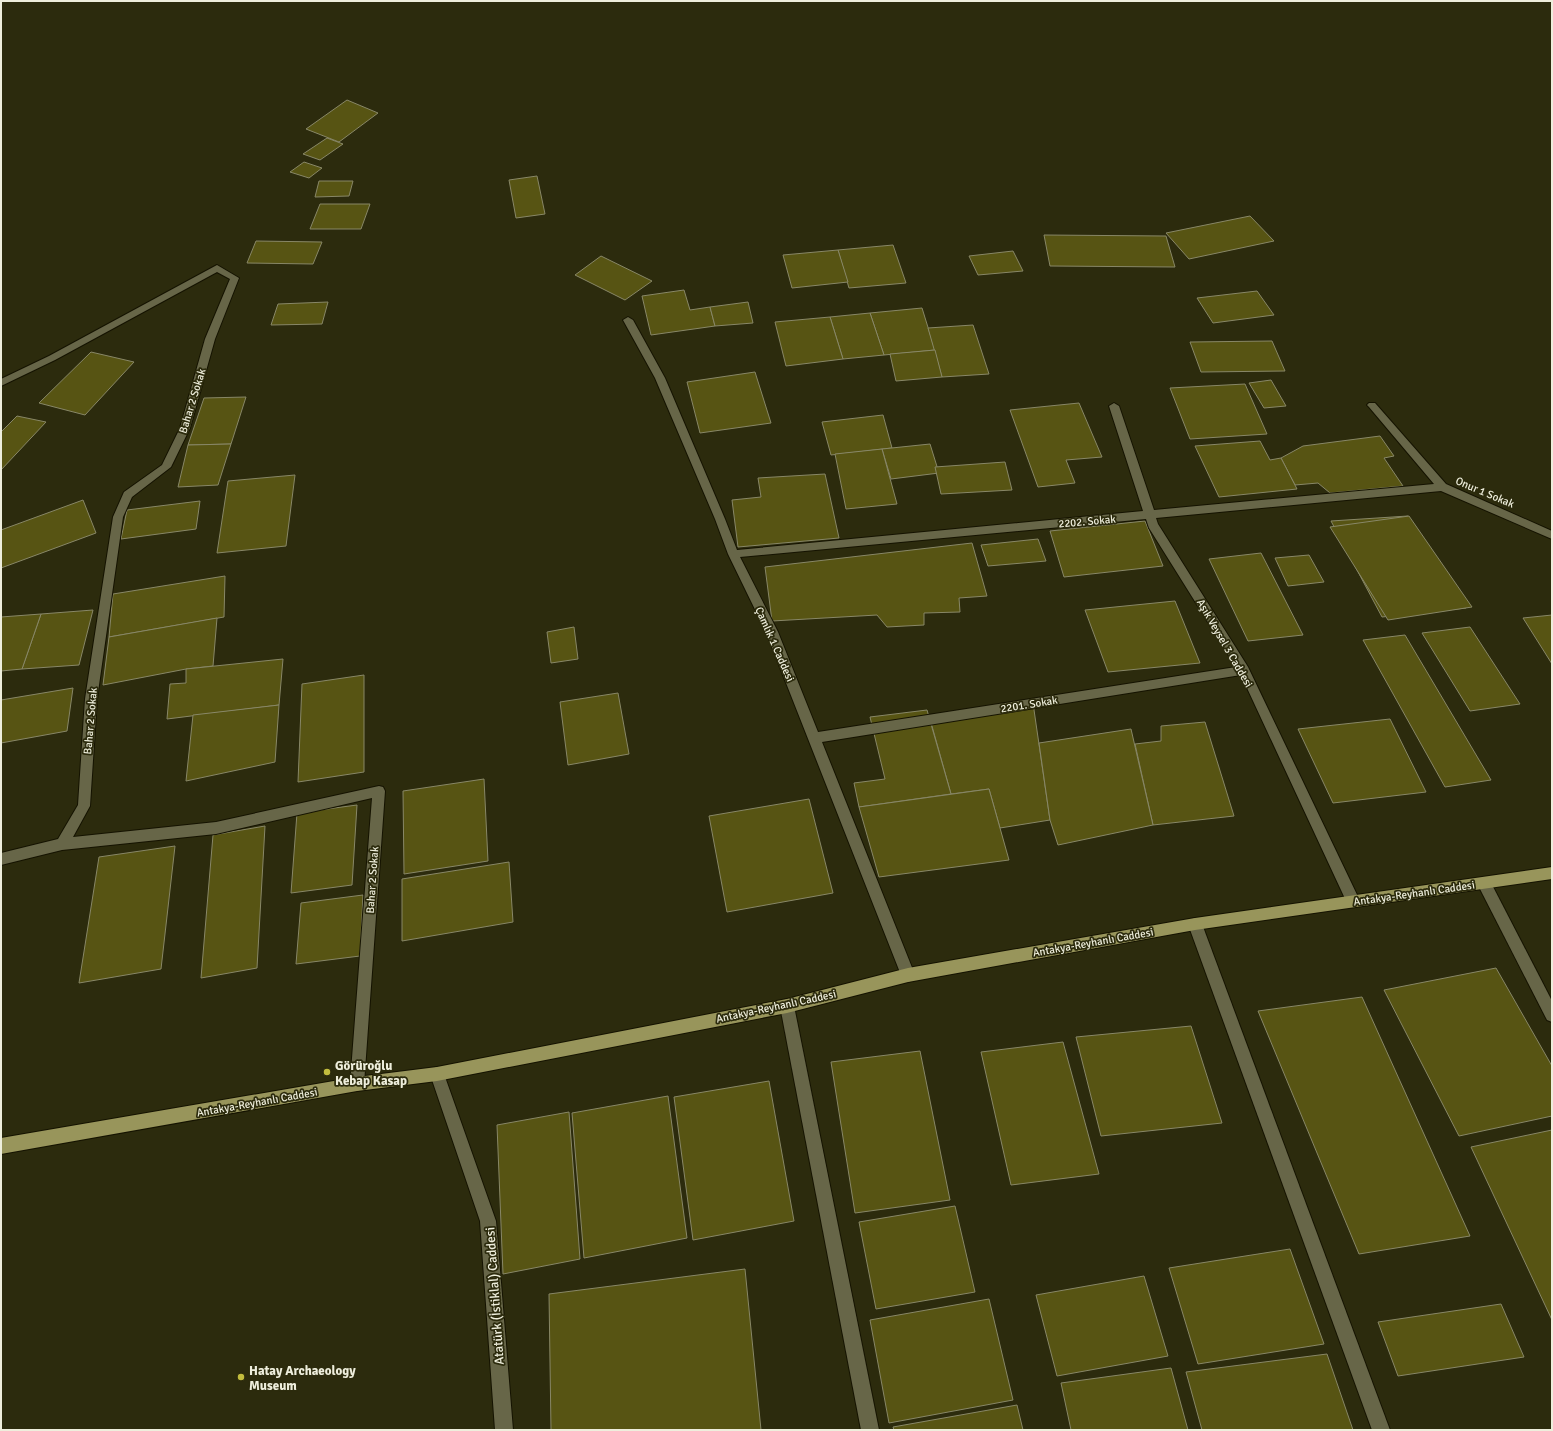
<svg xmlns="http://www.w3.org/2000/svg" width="1553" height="1431" viewBox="0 0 1553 1431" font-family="Signika,sans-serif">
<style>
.building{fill:#575413;stroke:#888767}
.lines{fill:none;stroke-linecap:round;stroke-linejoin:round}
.minor-casing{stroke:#151300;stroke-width:2}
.major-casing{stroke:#151300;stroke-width:2}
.minor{fill:#676648;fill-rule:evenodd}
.major{fill:#98955b;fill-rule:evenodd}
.poi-dot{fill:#c3bd3e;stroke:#2c2b0d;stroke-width:1.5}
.labels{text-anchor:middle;stroke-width:3.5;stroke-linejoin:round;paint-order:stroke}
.street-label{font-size:11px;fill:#eeeedc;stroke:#2c2b0d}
.near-poi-label{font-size:13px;font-weight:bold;fill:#eeeedc;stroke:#2c2b0d;text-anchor:start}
.near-street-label{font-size:13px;fill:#eeeedc;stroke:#2c2b0d}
</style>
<rect width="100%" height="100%" fill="#2c2b0d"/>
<g class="building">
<polygon points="347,100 378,113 339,142 306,129"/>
<polygon points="327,138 343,144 320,160 303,154"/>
<polygon points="304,162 322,168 309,178 290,172"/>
<polygon points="537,176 545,214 516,218 509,180"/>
<polygon points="319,181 353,181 349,196 315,197"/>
<polygon points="320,204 370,204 361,229 310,229"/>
<polygon points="1250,216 1274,241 1189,259 1166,233"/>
<polygon points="1044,235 1166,236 1175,267 1050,266"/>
<polygon points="256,241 322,242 313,264 247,263"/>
<polygon points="893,245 906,283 849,288 838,250"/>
<polygon points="838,250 848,282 792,288 783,255"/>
<polygon points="1013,251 1023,271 978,275 969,256"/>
<polygon points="601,256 652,281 625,300 575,275"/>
<polygon points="684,290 690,310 710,307 715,326 651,335 642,296"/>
<polygon points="1257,291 1274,315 1213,323 1197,298"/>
<polygon points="328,302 322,324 271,325 278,304"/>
<polygon points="748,302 753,323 715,326 710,307"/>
<polygon points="922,308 935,350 884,355 870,313"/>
<polygon points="870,313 884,355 843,359 830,317"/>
<polygon points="830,317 843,359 786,366 775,322"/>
<polygon points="973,325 989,374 942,377 928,328"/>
<polygon points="1272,341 1285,371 1201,372 1190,342"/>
<polygon points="935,350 942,377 896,381 890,354"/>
<polygon points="91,352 134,362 85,415 39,403"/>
<polygon points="755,372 771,423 700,433 687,382"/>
<polygon points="1271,380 1286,406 1264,408 1249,383"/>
<polygon points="1245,384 1267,434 1190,439 1170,388"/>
<polygon points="246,397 231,444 188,445 204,398"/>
<polygon points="1079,403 1102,457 1066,460 1075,483 1038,487 1010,410"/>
<polygon points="883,415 892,448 831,455 822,422"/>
<polygon points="17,416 46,422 1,470 1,432"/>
<polygon points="1380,436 1394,456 1384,458 1403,486 1330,493 1318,483 1295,485 1281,458 1303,446"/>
<polygon points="1260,441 1270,460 1281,458 1297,489 1219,497 1195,446"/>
<polygon points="231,444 218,485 178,487 188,445"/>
<polygon points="930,444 939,473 891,479 882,449"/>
<polygon points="882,449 897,504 846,509 835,454"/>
<polygon points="1005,462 1012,490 941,494 935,467"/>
<polygon points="825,474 839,538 738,547 732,500 761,497 758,478"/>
<polygon points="295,475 286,546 217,553 228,481"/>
<polygon points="83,500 96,533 1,568 1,530"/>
<polygon points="200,501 196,529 121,539 127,510"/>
<polygon points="1408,516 1425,542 1466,608 1382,617 1331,521"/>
<polygon points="1409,516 1472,607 1388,620 1330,527"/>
<polygon points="1145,521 1163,566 1064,577 1050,531"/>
<polygon points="1038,539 1046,561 988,566 981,545"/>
<polygon points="972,543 987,596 959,598 960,612 924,613 924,625 887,627 877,615 772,621 765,567"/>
<polygon points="1261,553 1303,635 1248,641 1209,559"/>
<polygon points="1309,555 1324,582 1288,586 1275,558"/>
<polygon points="225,576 224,617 109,637 113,594"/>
<polygon points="1175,601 1200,663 1108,672 1085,610"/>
<polygon points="93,610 79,665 22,669 41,614"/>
<polygon points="41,614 22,669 1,671 1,617"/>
<polygon points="1552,615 1552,664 1523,618"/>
<polygon points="217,618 213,666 186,669 103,685 109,637"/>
<polygon points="574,627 578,659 551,663 547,632"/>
<polygon points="1470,627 1520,704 1470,711 1422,633"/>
<polygon points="1405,635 1491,780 1445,787 1363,640"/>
<polygon points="283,659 279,705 167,719 170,684 186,683 186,669"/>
<polygon points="364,675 364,772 298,782 302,684"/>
<polygon points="73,688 67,731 1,743 1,700"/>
<polygon points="618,693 629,754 568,765 560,702"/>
<polygon points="1033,703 1050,820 1000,828 989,789 951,794 930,719"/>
<polygon points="279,705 275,762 186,781 193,715"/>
<polygon points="927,710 951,794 859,807 854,783 885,779 870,717"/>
<polygon points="1390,719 1426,792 1333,803 1298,729"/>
<polygon points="1205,722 1234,816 1153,825 1135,744 1161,741 1161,726"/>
<polygon points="1131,729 1153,825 1058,845 1050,820 1039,743"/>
<polygon points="484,779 488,861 404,874 403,791"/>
<polygon points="989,789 1009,860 879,877 859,807"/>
<polygon points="809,799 833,893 727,912 709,816"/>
<polygon points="357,805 352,885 291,893 297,813"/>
<polygon points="265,826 257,968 201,978 213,835"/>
<polygon points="175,846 161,969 79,983 99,857"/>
<polygon points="509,862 513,922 402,941 402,879"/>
<polygon points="363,895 360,956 296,964 301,903"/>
<polygon points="1496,968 1552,1066 1552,1116 1459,1136 1384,990"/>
<polygon points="1362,997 1470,1236 1359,1254 1258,1011"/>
<polygon points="1191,1026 1222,1123 1101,1136 1076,1037"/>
<polygon points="1063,1042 1099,1174 1011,1185 981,1052"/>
<polygon points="920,1051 950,1200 855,1213 831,1062"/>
<polygon points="769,1081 794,1221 693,1240 674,1097"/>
<polygon points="668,1096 687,1238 584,1258 572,1113"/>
<polygon points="569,1112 580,1259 503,1274 497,1125"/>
<polygon points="1552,1130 1552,1320 1471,1147"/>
<polygon points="955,1206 975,1292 876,1309 859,1222"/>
<polygon points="1290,1249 1324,1344 1198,1364 1169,1268"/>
<polygon points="745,1269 761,1430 551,1430 549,1294"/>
<polygon points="1144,1276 1168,1356 1057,1376 1036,1295"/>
<polygon points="989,1299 1013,1400 889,1423 870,1320"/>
<polygon points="1501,1304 1524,1357 1398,1376 1378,1322"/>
<polygon points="1327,1354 1353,1430 1202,1430 1186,1372"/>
<polygon points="1171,1368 1188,1430 1071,1430 1061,1383"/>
<polygon points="1017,1405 1023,1430 894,1430 893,1427"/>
</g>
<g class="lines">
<g class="minor-casing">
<g id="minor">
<polygon points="217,265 239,278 215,339 190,428 171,467 132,497 123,517 97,699 90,806 73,837 216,822 379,786 383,787 385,791 364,1084 362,1089 357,1091 352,1089 350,1084 372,798 216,834 62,850 1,865 1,853 58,839 78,805 85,699 113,517 124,492 162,465 180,428 205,339 230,279 217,272 55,360 1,386 1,379 49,356"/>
<path d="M628,317L633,320L665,378L725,519L737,550L1143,511L1109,406L1114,403L1119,406L1154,510L1434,484L1369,407L1367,405L1369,403H1375L1446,484L1552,531V539L1441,491L1156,518L1158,524L1248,667L1360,901L1358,905L1353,907L1348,905L1241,675L822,742L915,975L913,980L908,982L903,980L901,975L766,632L728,554L715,519L655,378L623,320ZM1146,519L1149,528L1236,667L818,732L778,632L740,557Z"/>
<polygon points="1484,877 1489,879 1552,1001 1552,1022 1547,1020 1479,887 1477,883 1479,879"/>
<polygon points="1195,918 1200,920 1202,924 1390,1430 1372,1430 1188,924 1190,920"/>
<polygon points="787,999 792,1001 794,1006 879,1430 861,1430 780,1006 782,1001"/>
<polygon points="437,1067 442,1069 444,1074 496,1221 513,1430 495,1430 480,1221 430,1074 432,1069"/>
</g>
</g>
<g class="major-casing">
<polygon id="major" points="1552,867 1552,879 1195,930 908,982 787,1013 437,1081 357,1091 1,1154 1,1138 357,1077 437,1067 787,999 908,968 1195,918"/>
</g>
<use href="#minor" class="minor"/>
<use href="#major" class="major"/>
</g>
<g class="poi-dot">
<circle cx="327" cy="1072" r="4"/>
<circle cx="241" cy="1377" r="4"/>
</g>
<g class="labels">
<g class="street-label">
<text transform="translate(192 401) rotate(-73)" y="4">Bahar 2 Sokak</text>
<text transform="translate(1485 492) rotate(23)" y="4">Onur 1 Sokak</text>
<text transform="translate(1087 521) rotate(-5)" y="4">2202. Sokak</text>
<text transform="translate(1225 643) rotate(60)" y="4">Aşık Veysel 3 Caddesi</text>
<text transform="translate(775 644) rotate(66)" y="4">Çamlık 1 Caddesi</text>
<text transform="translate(1029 704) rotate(-9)" y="4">2201. Sokak</text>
<text transform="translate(90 721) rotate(-85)" y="4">Bahar 2 Sokak</text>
<text transform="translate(372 880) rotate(-86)" y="4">Bahar 2 Sokak</text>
<text transform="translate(1414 893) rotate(-8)" y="4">Antakya-Reyhanlı Caddesi</text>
<text transform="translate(1093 942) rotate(-10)" y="4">Antakya-Reyhanlı Caddesi</text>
<text transform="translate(776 1006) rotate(-12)" y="4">Antakya-Reyhanlı Caddesi</text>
<text transform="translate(257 1102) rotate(-10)" y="4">Antakya-Reyhanlı Caddesi</text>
</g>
<g class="near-poi-label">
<text x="335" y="1070">Görüroğlu<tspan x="335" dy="15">Kebap Kasap</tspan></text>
<text x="249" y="1375">Hatay Archaeology<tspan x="249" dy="15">Museum</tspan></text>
</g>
<g class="near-street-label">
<text transform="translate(494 1296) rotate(-94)" y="5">Atatürk (İstiklal) Caddesi</text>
</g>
</g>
<rect width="1553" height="1431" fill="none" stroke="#eeeedc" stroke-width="4"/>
</svg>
